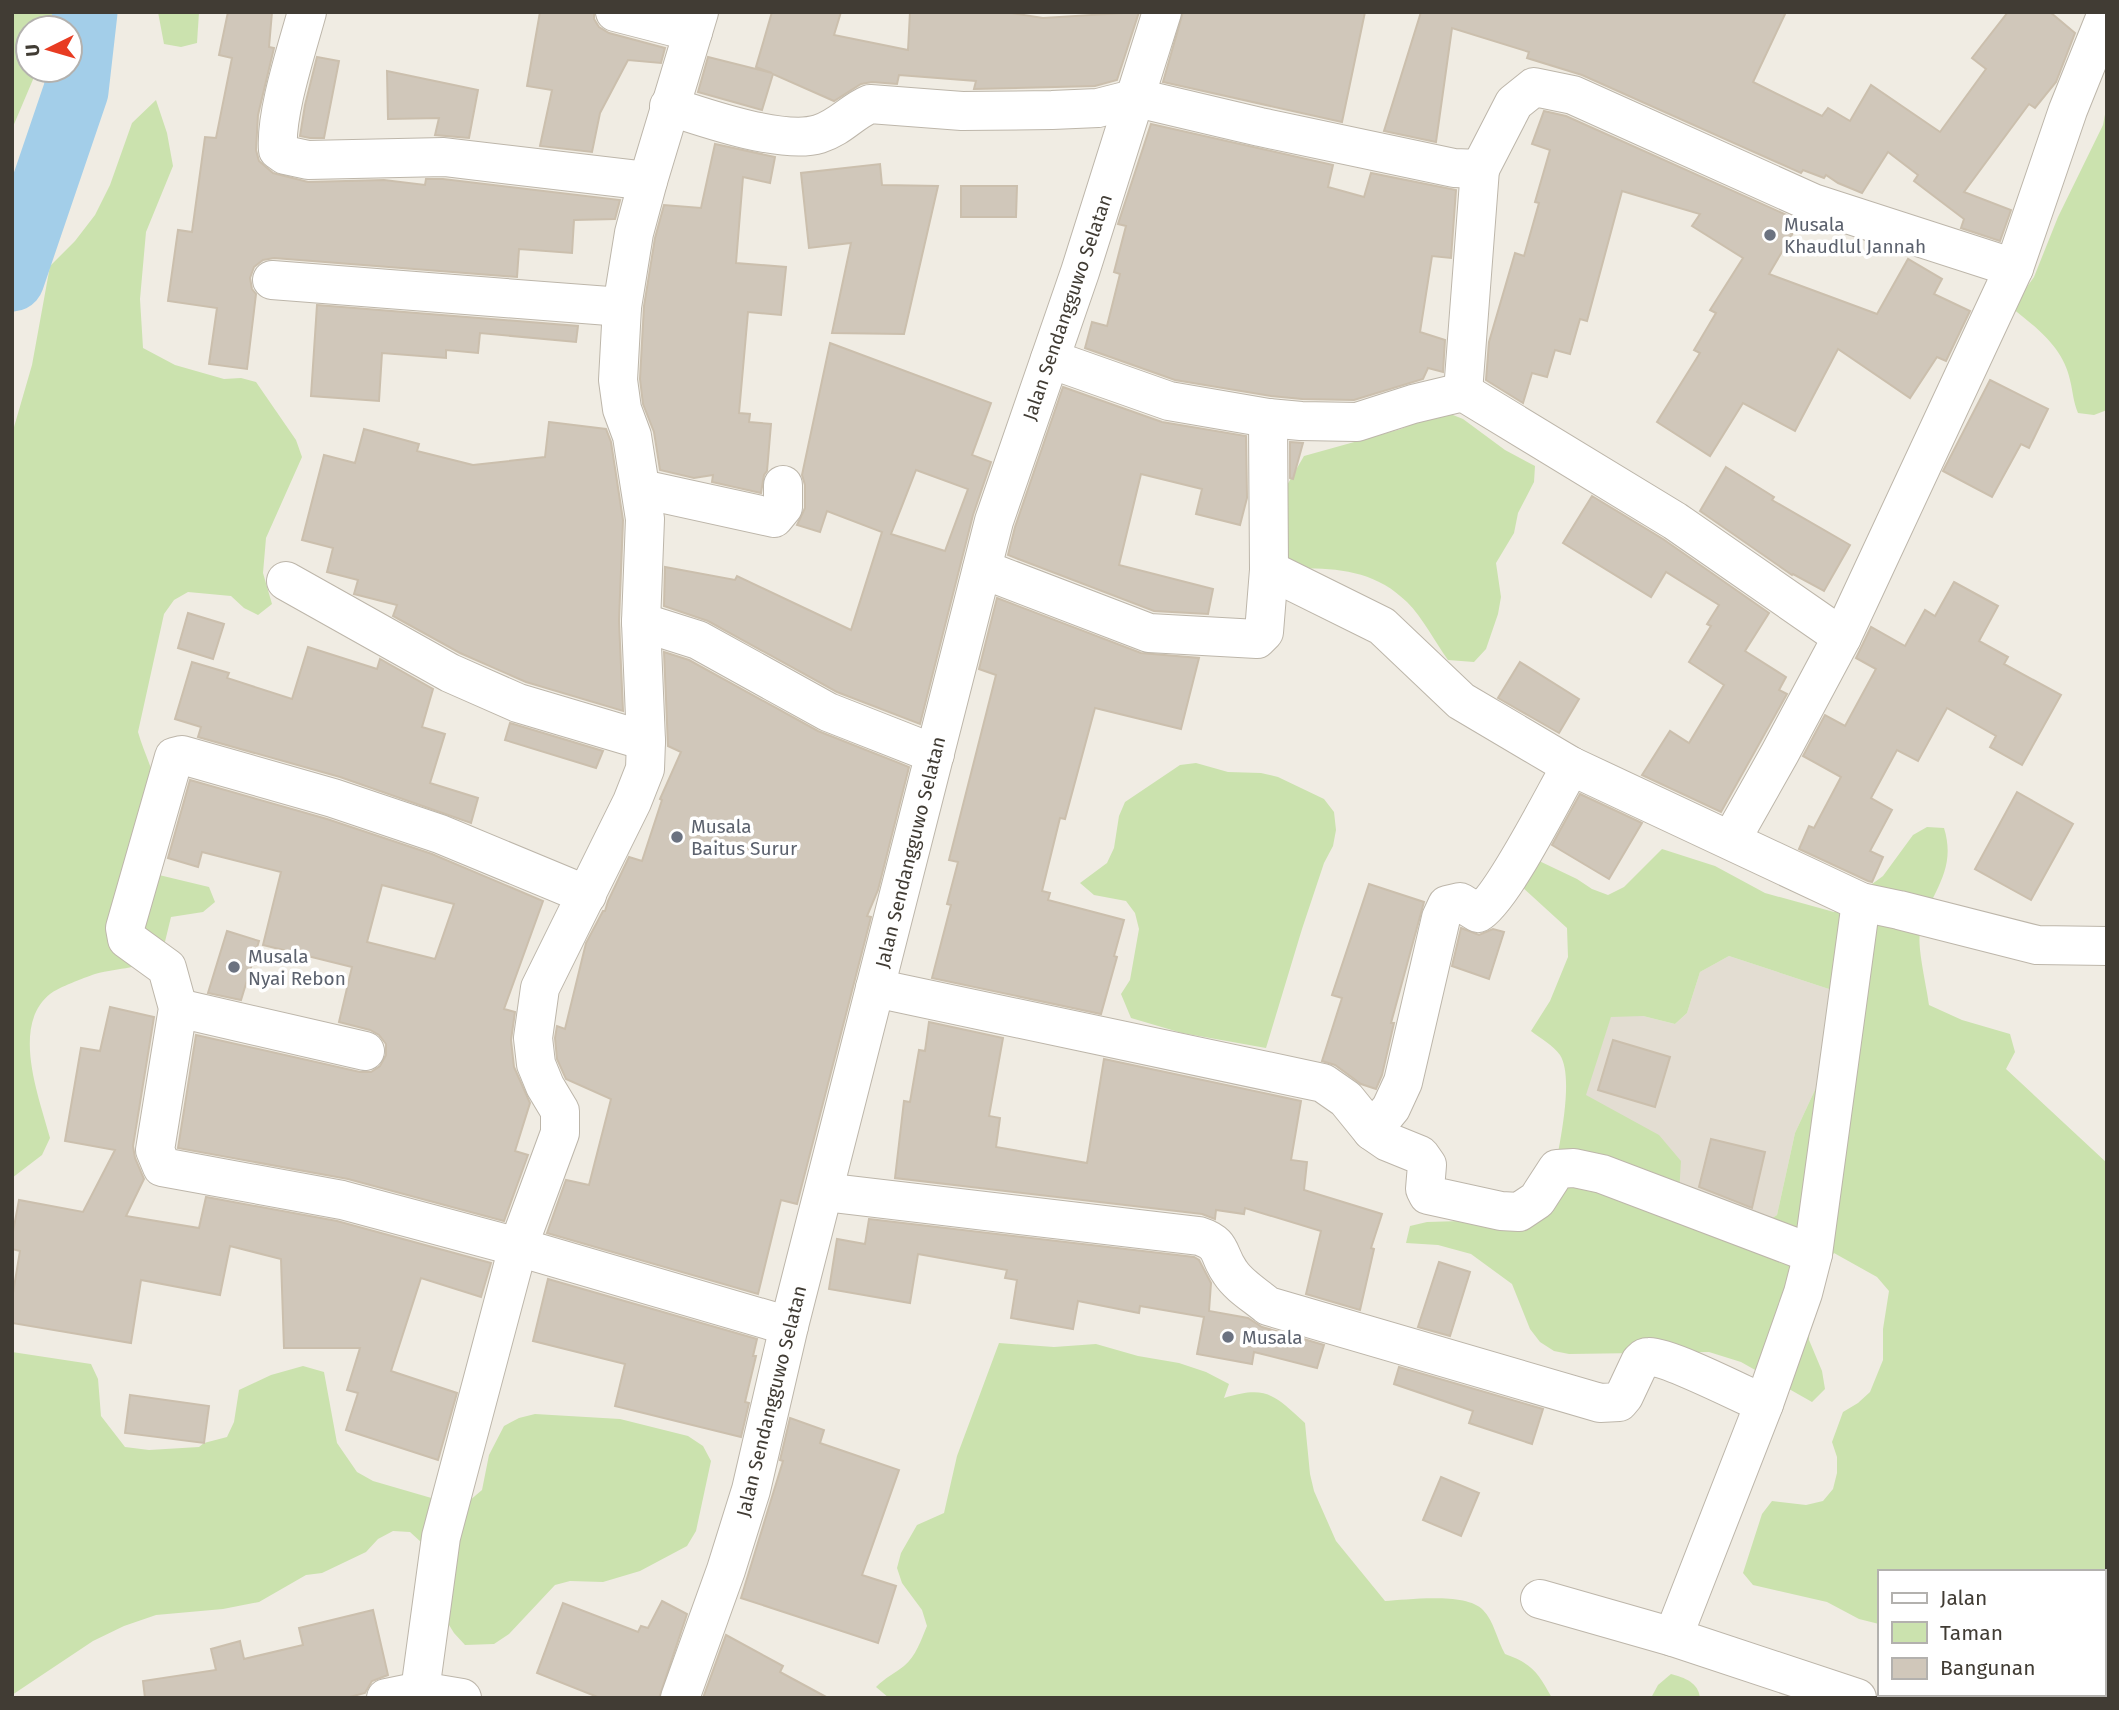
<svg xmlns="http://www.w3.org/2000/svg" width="2119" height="1710" viewBox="0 0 2119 1710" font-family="'Fira Sans',sans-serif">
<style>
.residential{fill:#e3ddd2}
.green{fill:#cbe2ae;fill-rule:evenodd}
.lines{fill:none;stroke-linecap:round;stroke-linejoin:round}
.river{stroke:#a3cee9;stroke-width:65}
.building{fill:#d0c7ba;stroke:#cbbfad;stroke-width:2;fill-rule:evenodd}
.minor-casing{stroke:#bdb6aa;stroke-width:40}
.minor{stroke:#fff;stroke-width:38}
.worship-dot{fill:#6b7280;stroke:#fff;stroke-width:2.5}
.labels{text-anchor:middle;stroke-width:7;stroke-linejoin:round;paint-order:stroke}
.worship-label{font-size:19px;fill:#5b616d;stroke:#fff;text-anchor:start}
.street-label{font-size:19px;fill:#413c34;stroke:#fff}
</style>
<rect width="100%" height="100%" fill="#f0ece3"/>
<polygon class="residential" points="1729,956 1835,991 1820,1079 1795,1133 1777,1215 1746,1235 1681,1209 1585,1095 1611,1016 1643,1016 1675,1024 1687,1013 1700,972"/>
<g class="green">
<polygon points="12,12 60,12 55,28 28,28 28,70 37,70 12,129"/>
<polygon points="158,12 199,12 197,43 181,47 164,44"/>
<path d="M156,100L167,133L173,166L146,232L140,299L143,348L175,365L224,379L241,378L256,382L296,440L302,457L266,538L263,573L272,604L258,615L244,608L231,596L188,592L174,600L164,614L138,732C144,753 154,771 158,794C163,819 159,849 159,875L209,887L215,902L203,912L171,917L162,954C139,970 121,967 95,974C84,978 59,987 50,994C10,1026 40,1099 50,1138L42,1155L12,1178V434L32,365L50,266L75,241L95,215L110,185L132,123Z"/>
<path d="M2107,104V410L2094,415L2078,413C2073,401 2073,392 2070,380C2063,347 2037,328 2012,308L2034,277L2058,217L2103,125Z"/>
<path d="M1448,413L1463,419L1505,450L1535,466L1534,482L1518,513L1514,533L1496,563L1501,597L1498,614L1486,649L1474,662L1448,660C1435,642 1423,618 1407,602C1373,568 1330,567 1285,569L1265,523L1304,456L1401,429L1432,415Z"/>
<polygon points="1196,763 1228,772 1261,773 1278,777 1324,799 1334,812 1336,830 1333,846 1324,863 1302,929 1266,1048 1182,1033 1131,1018 1121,994 1130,980 1139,929 1135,913 1126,901 1094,895 1080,883 1107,863 1114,848 1119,816 1125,802 1180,765"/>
<path d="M1927,827L1944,828C1958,873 1928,894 1920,933C1917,947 1927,988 1929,1005L1962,1020L2010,1034L2015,1052L2006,1069L2107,1163V1657L2103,1658V1572H1879V1624L1859,1619L1827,1602L1753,1585L1743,1573L1762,1514L1772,1501L1806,1505L1823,1501L1833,1489L1837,1473V1457L1832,1442L1843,1412L1858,1403L1870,1392L1883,1360V1329L1889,1291L1877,1277L1834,1253L1823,1270L1810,1322L1809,1340L1822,1371L1825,1389L1812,1402L1741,1362L1709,1352L1569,1354L1554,1351L1540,1342L1530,1329L1512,1284L1471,1254L1438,1245L1406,1243L1410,1226L1427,1222L1461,1221L1551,1190C1556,1160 1576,1080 1560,1055C1554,1046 1540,1038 1531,1031L1550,1001L1568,957L1567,928L1521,886L1535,859L1577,879L1592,889L1608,895L1624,887L1662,849L1715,866L1765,893L1834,912L1883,876L1913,835ZM1729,956L1835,991L1820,1079L1795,1133L1777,1215L1746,1235L1679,1194L1681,1161L1659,1135L1586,1095L1611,1017L1643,1016L1675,1024L1687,1013L1700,972Z"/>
<path d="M999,1343L1054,1347L1096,1344L1138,1356L1179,1363L1206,1372L1229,1384L1224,1398C1267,1385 1274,1395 1305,1423L1310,1474L1314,1491L1336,1541L1385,1601C1407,1600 1466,1592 1483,1610C1494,1621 1497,1640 1505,1654C1533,1664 1538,1673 1552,1698H889L876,1687C886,1677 894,1674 904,1666C916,1656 921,1640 927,1626L922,1610L902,1583L897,1568L901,1553L917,1525L944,1513L957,1456Z"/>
<polygon points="12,1352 91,1364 98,1379 101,1416 125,1447 149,1450 199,1447 204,1443 227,1437 234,1422 239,1390 271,1375 303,1366 324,1372 337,1443 357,1472 373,1481 452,1504 469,1501 482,1490 489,1455 504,1426 519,1418 535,1414 620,1419 688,1436 703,1446 711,1461 696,1531 687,1546 640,1571 603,1582 570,1581 555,1585 509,1634 494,1644 465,1645 454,1633 436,1604 422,1543 410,1532 393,1531 378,1539 366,1552 322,1573 306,1575 259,1602 223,1609 156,1615 124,1626 93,1641 12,1695"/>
<path d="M1671,1674C1685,1678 1698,1682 1700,1698H1651L1658,1685Z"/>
</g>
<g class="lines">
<polyline class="river" points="12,279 76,91 85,12"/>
</g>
<g class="building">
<polygon points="228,12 272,12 269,47 274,48 258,115 256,150 259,161 273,173 308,182 384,180 425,185 426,179 443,179 620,200 615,219 574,220 572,253 519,249 517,277 274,258 263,260 254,267 250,278 252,289 256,294 247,369 209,364 217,308 168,301 178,230 192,232 205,137 216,138 232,58 219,55"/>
<polygon points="540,12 594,12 594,19 599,27 609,33 665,48 661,63 628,60 600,113 592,152 540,146 552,90 527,86"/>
<polygon points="772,12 841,12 834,35 908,50 910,12 1005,12 1043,18 1139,12 1117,80 1095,86 974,89 976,81 899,75 897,84 872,82 861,84 834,101 773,74 762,110 698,92 708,57 772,73 756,67"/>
<polygon points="1183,12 1365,12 1342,122 1163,82"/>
<polygon points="1421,12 1786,12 1753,82 1822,116 1828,108 1850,121 1871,85 1940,132 1986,69 1972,58 2008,12 2050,12 2075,33 2056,82 2035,108 2029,104 1964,192 2011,210 2000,241 1961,228 1964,219 1914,181 1918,175 1888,152 1862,193 1838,183 1826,175 1824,178 1803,170 1801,173 1582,75 1527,58 1529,52 1452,28 1436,142 1384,131"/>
<polygon points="317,57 339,61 324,138 310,138 300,136 305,105"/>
<polygon points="387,71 478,90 469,138 435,135 439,118 388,119"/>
<polygon points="1544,111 1566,116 1800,221 1769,274 1877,314 1908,259 1942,279 1934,294 1970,311 1946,361 1937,357 1910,398 1838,349 1795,431 1743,403 1710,456 1657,422 1700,353 1694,350 1716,313 1710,310 1743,258 1692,226 1700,214 1622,191 1587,321 1580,319 1570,354 1555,350 1547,377 1532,373 1523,403 1486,380 1489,342 1515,253 1524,256 1539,203 1535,202 1550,150 1532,144"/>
<polygon points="1151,124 1333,165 1328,187 1364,197 1371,173 1456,190 1451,258 1432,256 1420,332 1445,340 1443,372 1428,368 1423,379 1354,400 1302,399 1271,396 1175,380 1085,348 1092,322 1107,326 1120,274 1114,272 1126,226 1118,224"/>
<polygon points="715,144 775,157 770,183 743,177 736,263 786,267 781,315 748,312 739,413 750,414 749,422 771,424 767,471 764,475 761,493 712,482 713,475 694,478 660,470 654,432 643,404 640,379 644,306 655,238 664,205 701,208"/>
<polygon points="880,164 882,185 938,186 904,334 832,333 851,243 809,248 801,173"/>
<polygon points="961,186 1017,186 1016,217 961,217"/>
<polygon points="317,305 578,326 576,342 480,333 478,353 446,350 446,358 382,353 379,401 311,396"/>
<path d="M830,343L991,403L972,455L991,462L973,515L920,724L837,692L708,621L664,606L665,567L735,580L737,576L851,630L882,532L827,511L820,532L797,525L805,508V485L802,475ZM916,470L968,489L945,551L891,534Z"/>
<polygon points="1990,380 2048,409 2029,448 2021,444 1992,497 1943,471"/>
<polygon points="1063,387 1162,422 1246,436 1247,498 1240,525 1196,514 1202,489 1141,474 1119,565 1213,589 1208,614 1154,611 1008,555 1015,527"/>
<polygon points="549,422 606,429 611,442 623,520 619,621 623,711 526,682 460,653 393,616 397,605 354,594 358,580 327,572 333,548 302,540 324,455 355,463 364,429 419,444 417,451 473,465 545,457"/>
<polygon points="1290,442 1303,443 1293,479 1290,478"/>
<polygon points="1726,467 1774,497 1772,500 1850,545 1824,591 1793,574 1792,575 1700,511"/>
<polygon points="1592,496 1663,539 1769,613 1745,651 1786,677 1779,690 1787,694 1721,812 1642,775 1670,731 1689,743 1724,685 1689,662 1711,626 1707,624 1719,605 1666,572 1651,597 1563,543"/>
<polygon points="1954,582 1998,606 1979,641 2008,657 2004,664 2061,695 2022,765 1990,747 1996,736 1947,708 1918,761 1897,750 1871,798 1892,810 1870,851 1883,857 1872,882 1868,881 1799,849 1809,826 1814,828 1841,777 1803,756 1825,715 1845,726 1876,669 1856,658 1871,627 1905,646 1925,610 1935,616"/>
<polygon points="997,598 1141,653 1199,658 1181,729 1095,708 1065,819 1060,818 1042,891 1050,893 1048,900 1124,920 1114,956 1117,957 1101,1014 932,978 951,905 947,904 958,862 949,860 996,675 979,669"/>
<polygon points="188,613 224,624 213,659 178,648"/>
<polygon points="308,647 377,669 380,659 433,689 422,727 445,734 430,783 478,798 471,823 340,777 198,737 201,727 175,719 192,662 229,673 227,678 292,699"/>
<polygon points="664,652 689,660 818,731 909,767 878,890 867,916 871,917 797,1204 781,1200 758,1294 547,1233 566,1180 589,1185 609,1107 611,1099 566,1079 557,1059 555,1038 557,1026 565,1029 586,943 603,911 605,911 608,901 629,857 642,861 662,800 660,799 681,752 668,746"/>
<polygon points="1520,662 1579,699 1559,733 1498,698"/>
<polygon points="510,723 603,751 596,768 505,740"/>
<path d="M190,780L327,819L432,854L543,901L504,1009L515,1012L511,1040L514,1067L530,1103L515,1151L528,1155L504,1221L348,1179L178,1148L196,1035L360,1072H371L380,1066L386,1055V1044L379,1035L370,1030L339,1022L352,967L263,945L281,872L202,852L198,867L168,858ZM382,885L454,904L435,959L367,942Z"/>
<polygon points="2017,792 2073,824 2031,900 1975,869"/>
<polygon points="1580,794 1642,823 1609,879 1552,845"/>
<polygon points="1369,884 1424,902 1391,1023 1394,1023 1382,1075 1376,1089 1361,1084 1335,1065 1322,1061 1342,998 1332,995"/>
<polygon points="1461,928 1479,935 1493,929 1504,932 1489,979 1452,966"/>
<polygon points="227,931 259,941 241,1000 208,993"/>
<polygon points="110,1007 154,1017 133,1146 135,1158 144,1179 126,1216 199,1228 206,1197 337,1221 491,1263 481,1297 421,1278 391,1371 457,1393 438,1460 346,1430 358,1393 347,1390 360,1348 284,1348 281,1259 230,1246 220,1295 141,1280 131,1343 12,1323 12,1299 20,1251 12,1249 12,1237 19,1200 83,1212 115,1150 65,1141 81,1048 100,1051"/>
<polygon points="929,1022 1003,1038 989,1116 1000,1118 996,1147 1087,1163 1104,1059 1301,1101 1291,1160 1307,1162 1304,1190 1382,1214 1371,1248 1374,1249 1360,1310 1306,1294 1321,1231 1245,1208 1244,1214 1216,1210 1215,1219 1202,1214 895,1178 904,1101 910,1102 919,1050 925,1051"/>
<polygon points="1613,1040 1670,1057 1655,1107 1598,1090"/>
<polygon points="1711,1139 1765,1152 1752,1208 1699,1187"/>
<polygon points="869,1219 1194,1257 1199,1260 1211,1283 1209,1311 1248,1318 1262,1327 1324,1345 1317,1368 1254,1352 1252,1364 1197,1354 1204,1317 1140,1306 1139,1313 1078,1301 1073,1329 1011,1318 1017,1280 1005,1278 1007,1270 918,1254 910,1303 829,1289 837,1239 865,1244"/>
<polygon points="1439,1262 1470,1272 1450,1336 1418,1327"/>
<polygon points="548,1279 757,1339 753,1356 756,1356 745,1402 749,1403 741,1437 615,1406 625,1364 533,1341"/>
<polygon points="1399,1367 1543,1409 1532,1444 1469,1423 1473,1411 1394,1384"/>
<polygon points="130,1395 209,1406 204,1443 125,1433"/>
<polygon points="790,1418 824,1430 820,1443 899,1470 862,1575 896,1586 878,1643 741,1598 783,1461 780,1460"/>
<polygon points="1441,1477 1479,1493 1461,1536 1423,1520"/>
<polygon points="662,1601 687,1614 659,1698 600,1698 537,1673 563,1603 638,1632 641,1626 648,1628"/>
<polygon points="373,1610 388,1675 372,1681 365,1693 346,1698 145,1698 143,1681 216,1670 211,1649 240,1641 244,1659 303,1645 299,1628"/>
<polygon points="726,1635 783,1666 780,1672 828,1698 703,1698"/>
</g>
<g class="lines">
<g class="minor-casing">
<g id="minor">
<path d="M307,12C297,49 275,114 278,150L285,155L308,160L444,157L648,181"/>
<polyline points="615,12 693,32"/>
<path d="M669,106C705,118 783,145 819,134C841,127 851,112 870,104L962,111L1052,110L1098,108L1137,98L1260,127L1454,168L1480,169L1514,103L1534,87L1573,95L1813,203L2014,268L1842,637L1780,753L1731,840"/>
<polyline points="2014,268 2068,110 2107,13"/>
<polyline points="272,280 622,307"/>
<polyline points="1050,359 1169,401 1268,418 1301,421 1357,422 1413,404 1463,392 1675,521 1842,637"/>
<polyline points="1463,392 1480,169"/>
<polyline points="1268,418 1269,570 1382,626 1461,701 1571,766 1861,902 1899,910 2037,945 2107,946"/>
<polyline points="642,489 774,518 783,507 783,485"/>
<polyline points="982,569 1149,633 1257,639 1264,632 1269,570"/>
<polyline points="286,581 450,673 518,703 646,741"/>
<polyline points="641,622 698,640 828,712 935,754"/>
<polyline points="587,895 440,834 333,798 182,755 174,757 125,928 127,939 167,968 178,1008 155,1150 162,1167 342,1200 518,1247 789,1326"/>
<path d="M875,988L1323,1083L1346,1099L1372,1131L1391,1108L1403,1082L1441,918L1447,905L1460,902L1478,913C1502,900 1554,795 1571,766"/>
<polyline points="178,1008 365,1051"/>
<polyline points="1372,1131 1388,1142 1420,1155 1427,1165 1425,1189 1428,1195 1501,1211 1519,1212 1537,1200 1557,1169 1574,1168 1602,1174 1813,1254"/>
<path d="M824,1192L1199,1236C1224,1244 1217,1254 1230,1272C1239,1286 1255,1295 1268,1306L1600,1403L1619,1402L1624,1396L1640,1362C1644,1358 1643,1357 1649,1357C1667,1356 1742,1394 1764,1404"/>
<polyline points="1540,1599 1673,1637"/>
<polyline points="2103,1680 2107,1679"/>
<polyline points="420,1691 441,1537 518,1247 560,1133 560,1111 545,1086 536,1064 533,1038 540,988 632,802 645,769 646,741 641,622 645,519 632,436 622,409 618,380 622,307 634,233 648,181 699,12"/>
<polyline points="386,1698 420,1691 462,1698"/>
<polyline points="680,1698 726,1570 751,1490 789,1326 994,521 1080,272 1162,12"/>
<polyline points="1857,1698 1673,1637 1764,1404 1803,1293 1813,1254 1861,902"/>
<polyline points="2011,1698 2046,1694"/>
</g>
</g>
<use href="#minor" class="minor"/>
</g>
<g class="worship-dot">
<circle cx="1770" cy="235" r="7"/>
<circle cx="677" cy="837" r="7"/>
<circle cx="234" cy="967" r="7"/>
<circle cx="1228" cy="1337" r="7"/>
</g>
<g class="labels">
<g class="worship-label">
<text x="1784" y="231">Musala<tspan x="1784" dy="22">Khaudlul Jannah</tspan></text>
<text x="691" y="833">Musala<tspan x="691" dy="22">Baitus Surur</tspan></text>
<text x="248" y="963">Musala<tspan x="248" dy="22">Nyai Rebon</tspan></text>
<text x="1242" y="1344">Musala</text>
</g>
<g class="street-label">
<text transform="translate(1067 307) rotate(-71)" y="7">Jalan Sendangguwo Selatan</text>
<text transform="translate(910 852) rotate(-76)" y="7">Jalan Sendangguwo Selatan</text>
<text transform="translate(771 1401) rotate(-76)" y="7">Jalan Sendangguwo Selatan</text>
</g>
</g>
<rect width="2119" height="1710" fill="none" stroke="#413c34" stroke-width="28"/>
<rect x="1878" y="1570" width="228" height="126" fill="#ffffff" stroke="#b3b1ae" stroke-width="2"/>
<rect x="1892" y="1593" width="35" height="10" fill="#ffffff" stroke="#b3b1ae" stroke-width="2"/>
<text x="1940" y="1605" font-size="21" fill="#413c34">Jalan</text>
<rect x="1892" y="1622" width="35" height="21" fill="#cbe2ae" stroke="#b3b1ae" stroke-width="2"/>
<text x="1940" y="1640" font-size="21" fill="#413c34">Taman</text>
<rect x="1892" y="1658" width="35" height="21" fill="#d0c7ba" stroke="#b3b1ae" stroke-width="2"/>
<text x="1940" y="1675" font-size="21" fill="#413c34">Bangunan</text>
<g transform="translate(49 49) rotate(265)"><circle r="33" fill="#ffffff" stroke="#b3b1ae" stroke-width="2"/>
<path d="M0-5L12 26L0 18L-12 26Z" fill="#e83c22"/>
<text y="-10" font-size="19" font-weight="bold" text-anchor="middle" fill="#413c34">U</text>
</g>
</svg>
